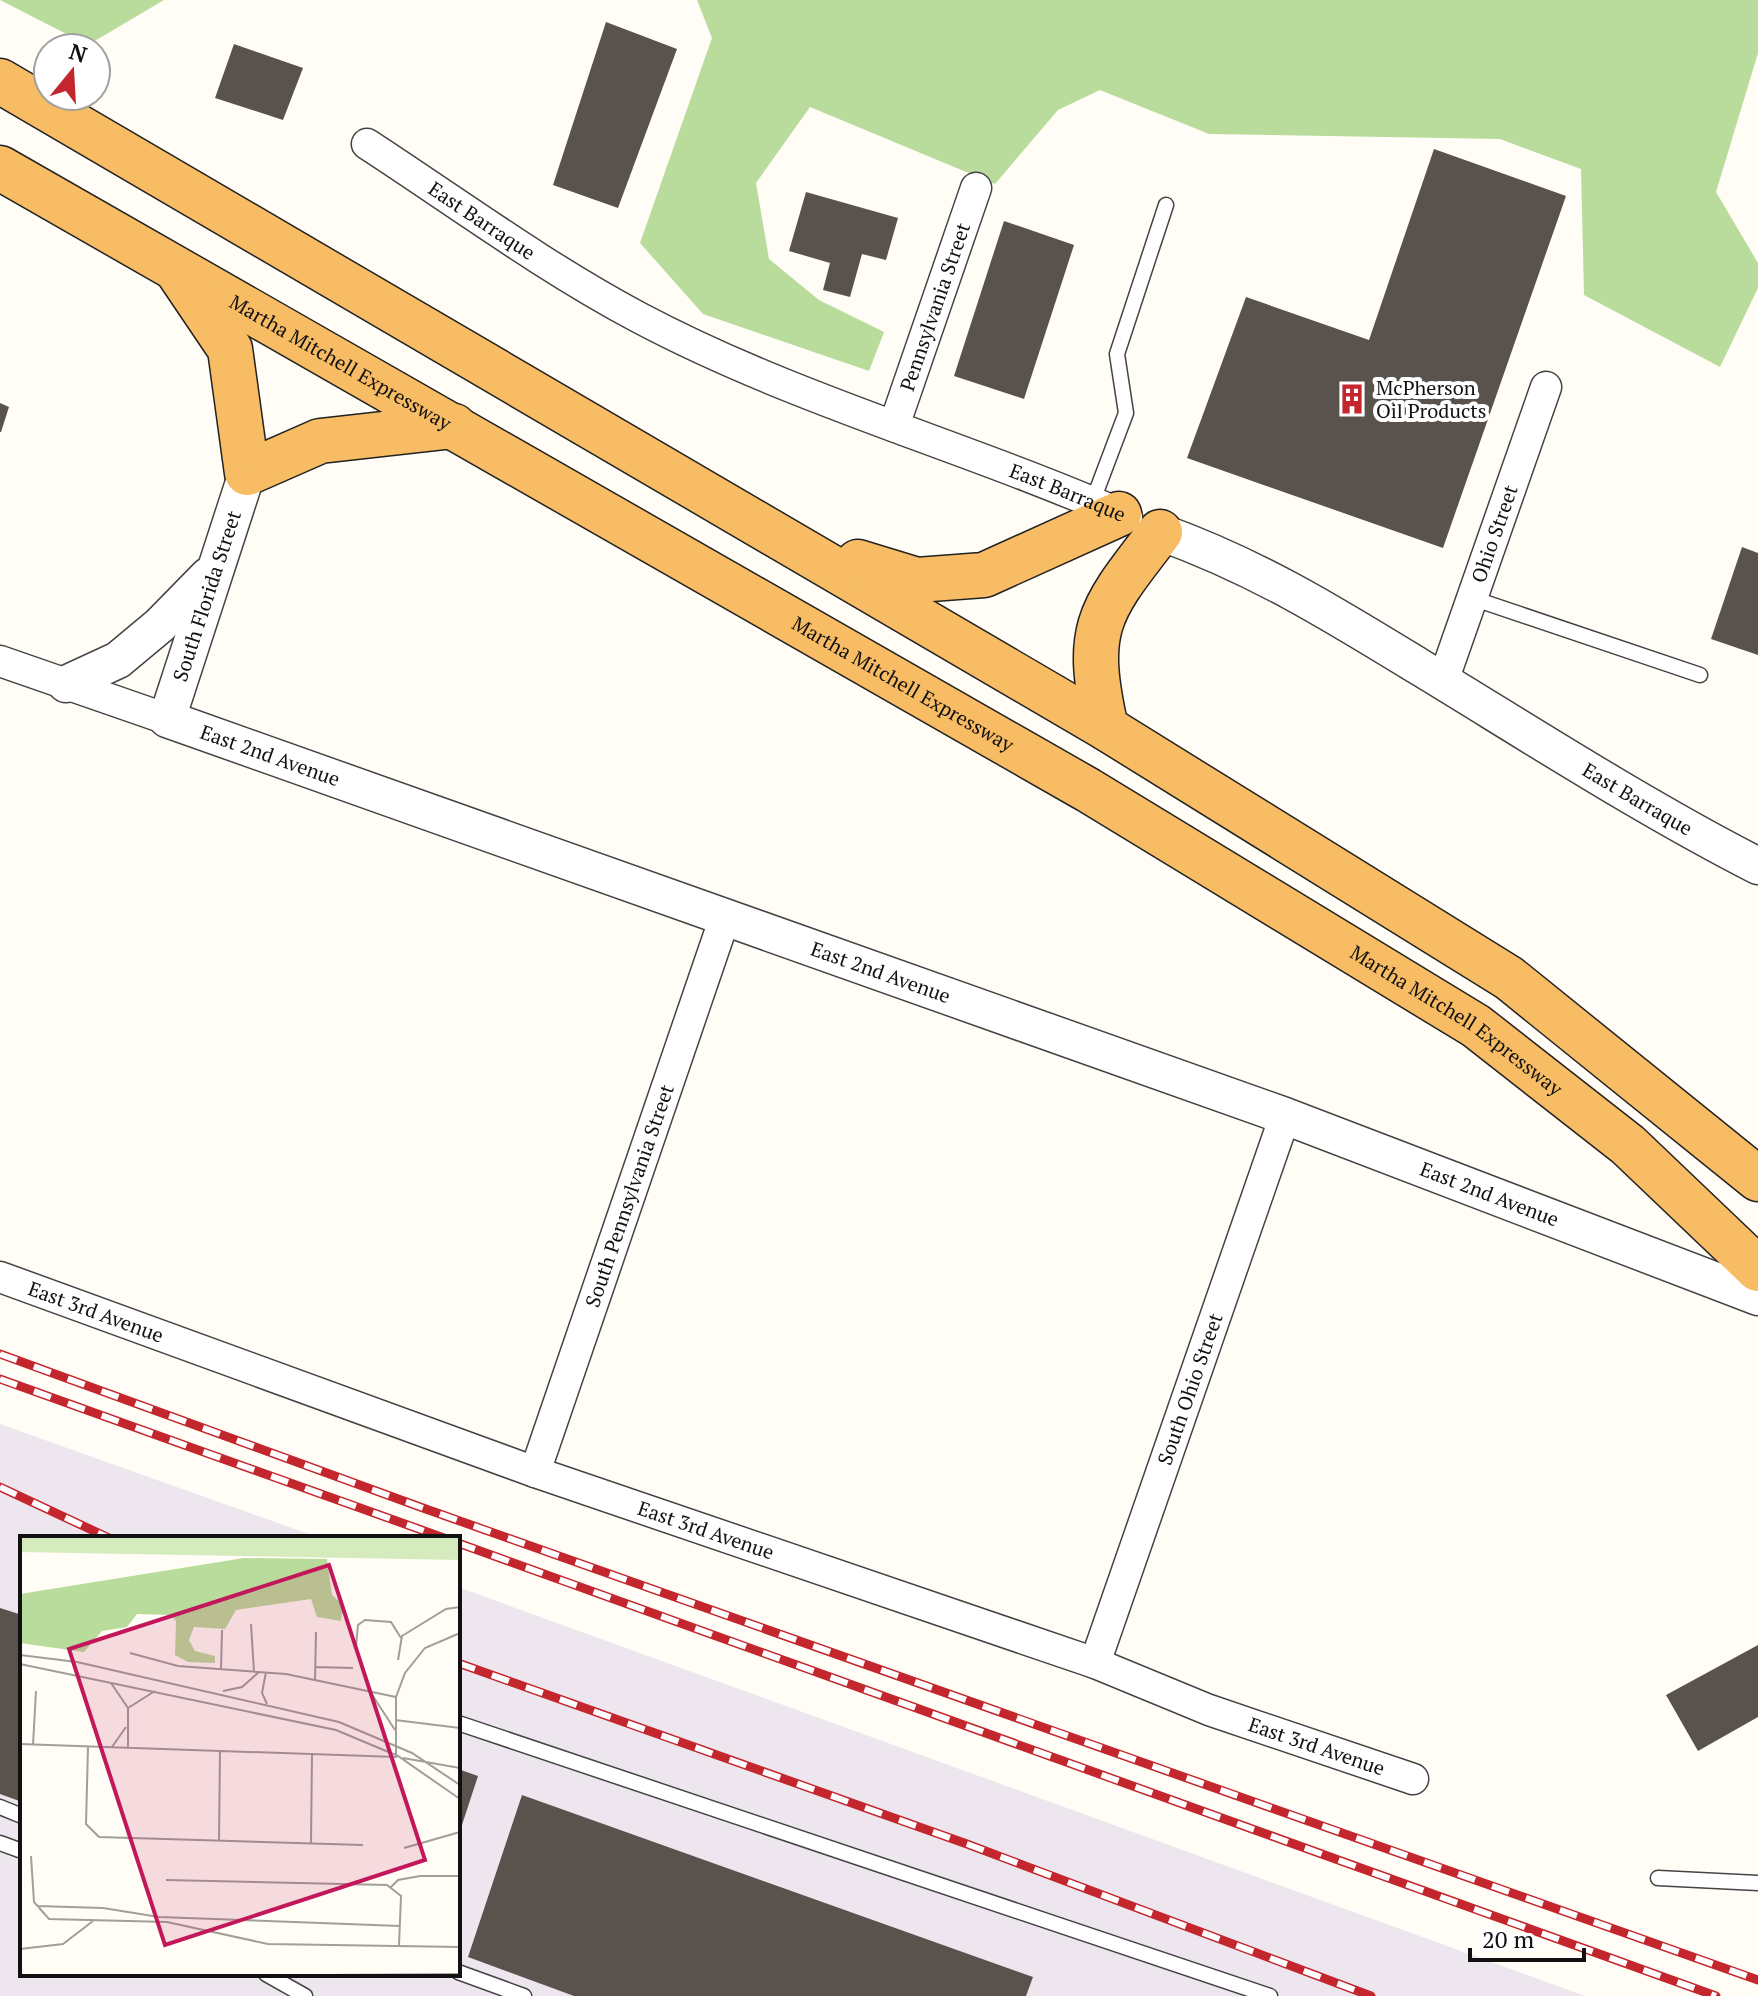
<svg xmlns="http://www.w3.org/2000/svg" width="1758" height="1996" viewBox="0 0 1758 1996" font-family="'PT Serif',serif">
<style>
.industrial{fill:#eee6ef}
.forest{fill:#b9dc9c}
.building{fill:#5a524d}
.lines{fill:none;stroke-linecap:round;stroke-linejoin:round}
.service-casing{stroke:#444;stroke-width:17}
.minor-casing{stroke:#444;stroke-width:33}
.tertiary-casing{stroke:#444;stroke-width:39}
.trunk-casing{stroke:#222;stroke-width:47}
.service{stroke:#fff;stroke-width:14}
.minor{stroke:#fff;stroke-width:30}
.tertiary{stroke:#fff;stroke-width:36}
.trunk{stroke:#f7bc64;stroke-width:44}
.rail-casing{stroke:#c4262e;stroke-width:9}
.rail{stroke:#fff;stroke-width:6;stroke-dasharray:18;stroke-linecap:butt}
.labels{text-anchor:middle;stroke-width:8;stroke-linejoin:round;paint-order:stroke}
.street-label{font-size:20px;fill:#111;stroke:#fff}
.poi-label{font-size:20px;fill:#111;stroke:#fff;text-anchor:start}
.inset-road{fill:none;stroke:#a09f9a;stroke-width:2}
.view{fill:#c2185b;fill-opacity:0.15;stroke:#c2185b;stroke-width:4}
.inset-edge{fill:none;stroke:#111;stroke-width:4}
</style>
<rect width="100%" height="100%" fill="#fffdf5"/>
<polygon class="industrial" points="0,1424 320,1538 22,1538 22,1974 458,1974 458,1587 1585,1996 0,1996"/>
<g class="forest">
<polygon points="0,0 164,0 88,45"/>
<polygon points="697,0 1758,0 1758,53 1716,192 1758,263 1758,288 1720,367 1584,295 1581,169 1500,139 1209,134 1100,90 1058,110 995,184 810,107 756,183 769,259 819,300 884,332 869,371 703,314 640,243 712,38"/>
</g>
<g class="building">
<polygon points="606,22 677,49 618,208 553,185"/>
<polygon points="234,44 303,68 283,120 215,98"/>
<polygon points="1434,149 1566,196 1443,548 1187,458 1246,297 1369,340"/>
<polygon points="806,192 898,218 886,260 862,254 850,297 823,290 830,263 789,251"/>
<polygon points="1004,221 1074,245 1024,399 954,376"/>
<polygon points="0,403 9,407 1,432 0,432"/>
<polygon points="1742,547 1758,553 1758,655 1711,639"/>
<polygon points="0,1608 22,1615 22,1802 0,1794"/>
<polygon points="1758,1645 1758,1717 1698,1751 1666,1695"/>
<polygon points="458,1769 478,1776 459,1834 458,1834"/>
<polygon points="522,1795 1033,1977 1026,1996 574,1996 468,1957"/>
</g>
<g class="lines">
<g class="service-casing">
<g id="service">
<polyline points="1092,503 1126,413 1117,354 1166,205"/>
<polyline points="1472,598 1700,675"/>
<polyline points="458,1723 1270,1996"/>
<polyline points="0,1807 22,1816"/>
<polyline points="0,1843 22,1851"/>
<polyline points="1658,1878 1758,1883"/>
<polyline points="458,1972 524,1996"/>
<polyline points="266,1974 305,1996"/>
</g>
</g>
<g class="minor-casing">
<g id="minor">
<path id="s1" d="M367,144C456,202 544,267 638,317C794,400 966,446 1127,517"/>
<path id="s2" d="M894,426L976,188"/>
<polyline points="0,661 167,719"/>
<path id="s3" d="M1443,681L1546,387"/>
<path id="s4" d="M0,1277L535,1472L1095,1663L1209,1710L1413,1779"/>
<path id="s5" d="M535,1472L724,920"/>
<path id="s6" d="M1095,1663L1285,1116"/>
</g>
</g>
<g class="tertiary-casing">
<g id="tertiary">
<path id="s7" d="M247,473L167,719L1285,1116L1758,1297"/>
<path id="s8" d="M1160,532C1257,567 1330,612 1418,666C1530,734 1641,806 1758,866"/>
<polyline points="66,684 118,660 160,625 208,576"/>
</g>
</g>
<g class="trunk-casing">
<g id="trunk">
<polyline points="0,81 1106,728 1509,978 1758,1179"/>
<path id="s9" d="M0,168L1088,790L1476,1026L1628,1145L1758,1269"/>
<polyline points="178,272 230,349 247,473 320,441 454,426"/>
<polyline points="858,562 917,580 984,575 1119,514"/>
<path d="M1106,728C1083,626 1099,611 1160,532"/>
</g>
</g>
<use href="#service" class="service"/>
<use href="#minor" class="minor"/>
<use href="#tertiary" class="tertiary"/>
<use href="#trunk" class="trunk"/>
<g class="rail-casing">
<g id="rail">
<polyline points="0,1354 423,1508 1758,1980"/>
<polyline points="0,1379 444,1538"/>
<polyline points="0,1487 109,1538"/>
<polyline points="458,1543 1716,1996"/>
<polyline points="458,1663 967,1844 1371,1996"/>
</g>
</g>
<use href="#rail" class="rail"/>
</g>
<defs>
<g id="building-bare" transform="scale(2.4)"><path d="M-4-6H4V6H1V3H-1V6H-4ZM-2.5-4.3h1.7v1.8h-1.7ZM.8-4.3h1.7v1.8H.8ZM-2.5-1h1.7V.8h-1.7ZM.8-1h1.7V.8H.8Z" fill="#c4262e" stroke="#fff" stroke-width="2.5" paint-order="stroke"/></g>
</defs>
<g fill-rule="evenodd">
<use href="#building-bare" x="1352" y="399"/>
</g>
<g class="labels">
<g class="street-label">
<text dy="7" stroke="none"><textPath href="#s1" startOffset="138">East Barraque</textPath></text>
<text dy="7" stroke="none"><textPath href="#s2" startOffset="126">Pennsylvania Street</textPath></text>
<text dy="7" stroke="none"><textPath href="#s9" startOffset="392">Martha Mitchell Expressway</textPath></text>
<text dy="7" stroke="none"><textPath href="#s1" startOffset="786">East Barraque</textPath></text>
<text dy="7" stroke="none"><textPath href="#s3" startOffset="156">Ohio Street</textPath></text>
<text transform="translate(207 596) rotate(-72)" y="7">South Florida Street</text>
<text dy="7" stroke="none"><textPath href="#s9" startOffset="1040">Martha Mitchell Expressway</textPath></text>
<text dy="7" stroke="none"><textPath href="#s7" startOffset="368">East 2nd Avenue</textPath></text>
<text dy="7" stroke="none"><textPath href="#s8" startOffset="548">East Barraque</textPath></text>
<text dy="7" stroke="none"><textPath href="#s7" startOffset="1016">East 2nd Avenue</textPath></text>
<text dy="7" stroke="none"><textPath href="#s9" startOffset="1688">Martha Mitchell Expressway</textPath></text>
<text dy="7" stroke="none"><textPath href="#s7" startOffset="1664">East 2nd Avenue</textPath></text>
<text dy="7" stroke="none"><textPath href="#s5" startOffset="292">South Pennsylvania Street</textPath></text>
<text dy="7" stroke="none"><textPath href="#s4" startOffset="102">East 3rd Avenue</textPath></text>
<text dy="7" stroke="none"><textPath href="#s6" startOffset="290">South Ohio Street</textPath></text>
<text dy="7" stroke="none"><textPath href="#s4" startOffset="750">East 3rd Avenue</textPath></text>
<text dy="7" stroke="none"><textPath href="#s4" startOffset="1398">East 3rd Avenue</textPath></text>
</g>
<g class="poi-label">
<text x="1376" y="395">McPherson<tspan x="1376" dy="23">Oil Products</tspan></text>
</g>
</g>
<g transform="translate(20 1536)">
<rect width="440" height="440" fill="#fffdf5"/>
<path d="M0,1H440V24L0,16Z" fill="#d5ebbd"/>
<path d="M224,22L307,23L312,59L323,69L321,85L297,81L291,63L216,74L205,93L174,91L169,104L175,115L195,120V127L168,126L155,119L156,85L150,79L117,78L107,91L82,95L64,116L0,107V58Z" fill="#b9dc9c"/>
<path class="inset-road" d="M231,88L234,136M336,110L338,89L345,84L371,86L381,102M110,117L158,130L266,138L376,161M0,119L57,126L319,186L392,217L440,249M378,124L382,100L426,73L440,71M0,128L316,194L378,220L440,263M295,131L333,132M201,134L202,94M246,136L242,157L247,168M295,145L296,96M91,147L108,172L135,155M203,155L222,151L239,136M351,157L375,194M375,184L440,192M0,208L376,221V161L385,137L405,112L440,97M13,209L16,155M68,211L66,288L79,301L343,309M92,211L106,191M108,212V172M383,222L440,232M199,305L200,215M291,307L292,217M384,312L440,296M11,320L14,366L29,383L147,386L248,408L440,411M146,344L367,349L381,360L379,409M371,351L378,344L400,340H440M17,370L83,372L139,381L380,390M0,413L43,408L73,385M301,439L440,438"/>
<path class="view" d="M309,29L405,324L145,409L49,113Z"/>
<rect width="440" height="440" class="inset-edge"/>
</g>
<g transform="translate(72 72) rotate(18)"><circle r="38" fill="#ffffff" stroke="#a0a0a0" stroke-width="2"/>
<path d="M0-6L14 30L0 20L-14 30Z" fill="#c4262e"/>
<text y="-12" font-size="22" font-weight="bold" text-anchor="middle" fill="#111111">N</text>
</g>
<path d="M1470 1948v12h114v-12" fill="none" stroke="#111111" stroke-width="4"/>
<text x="1482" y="1948" font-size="24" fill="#111111" stroke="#ffffff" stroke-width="6" paint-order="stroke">20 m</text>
</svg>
